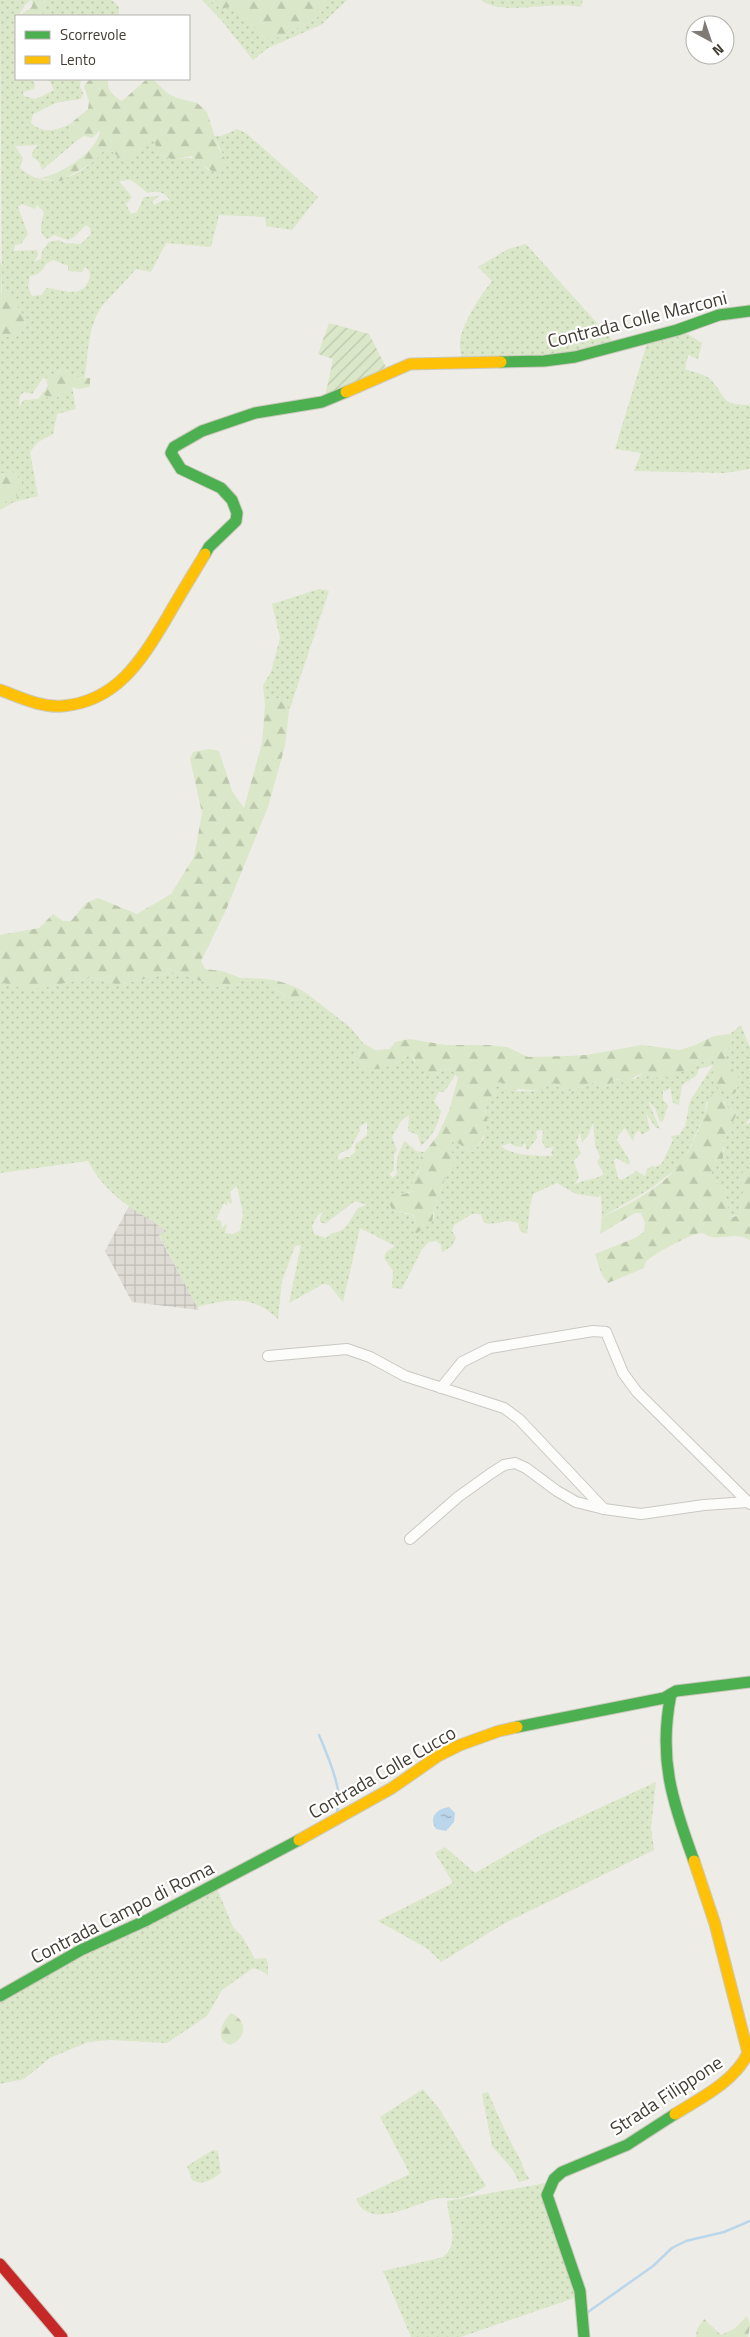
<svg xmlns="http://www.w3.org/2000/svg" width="750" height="2337" viewBox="0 0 750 2337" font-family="'Titillium Web',sans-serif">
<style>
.industrial{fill:url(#industrial-grid)}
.grass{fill:url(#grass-dots);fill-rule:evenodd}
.forest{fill:url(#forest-firs)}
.garden{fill:url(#garden-furrows)}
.water{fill:url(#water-ripples)}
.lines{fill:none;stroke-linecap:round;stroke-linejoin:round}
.stream{stroke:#bad6ea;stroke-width:2.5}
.street-casing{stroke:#cac8c3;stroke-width:12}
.fast-casing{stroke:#ccc9be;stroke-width:13}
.slow-casing{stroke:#ccc9be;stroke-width:13}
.jam-casing{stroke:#ccc9be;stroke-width:13}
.street{stroke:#fcfcfb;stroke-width:10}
.fast{stroke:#4caf50;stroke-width:11}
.slow{stroke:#ffc107;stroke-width:11}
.jam{stroke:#c62828;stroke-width:11}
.labels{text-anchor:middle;stroke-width:4.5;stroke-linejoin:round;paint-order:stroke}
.street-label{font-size:19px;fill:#433d34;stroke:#fff}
</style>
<defs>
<pattern id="industrial-grid" width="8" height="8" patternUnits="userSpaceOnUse" patternTransform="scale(1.25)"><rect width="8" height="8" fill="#dedbd5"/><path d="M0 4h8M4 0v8" fill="none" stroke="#c0bdb7"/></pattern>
<pattern id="grass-dots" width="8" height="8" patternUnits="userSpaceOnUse" patternTransform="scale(1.25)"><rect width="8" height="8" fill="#dae7c8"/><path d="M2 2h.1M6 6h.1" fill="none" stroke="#bcc7ac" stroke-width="1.8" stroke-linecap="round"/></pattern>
<pattern id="forest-firs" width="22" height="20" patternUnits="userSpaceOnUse" patternTransform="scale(1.25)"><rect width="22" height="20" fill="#dae7c8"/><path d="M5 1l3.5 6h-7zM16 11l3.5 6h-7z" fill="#bcc7ac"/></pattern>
<pattern id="garden-furrows" width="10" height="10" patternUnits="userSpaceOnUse" patternTransform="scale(1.25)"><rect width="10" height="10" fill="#dae7c8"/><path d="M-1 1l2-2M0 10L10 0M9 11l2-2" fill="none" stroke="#bcc7ac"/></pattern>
<pattern id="water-ripples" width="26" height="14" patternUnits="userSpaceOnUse" patternTransform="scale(1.25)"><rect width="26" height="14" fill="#bad6ea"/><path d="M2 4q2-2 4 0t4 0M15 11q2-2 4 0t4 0" fill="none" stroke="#99afbe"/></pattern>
</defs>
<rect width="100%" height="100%" fill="#eeece7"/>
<polygon class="industrial" points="129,1206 167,1231 159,1236 199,1310 132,1302 105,1251"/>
<g class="grass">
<path d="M0,0H27C23,12 14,17 14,29L16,33V79H31L35,84L34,89L23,92L24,96L36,99L54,90L50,81L42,79H81L80,87L83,93L81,99C74,100 67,101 60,102C53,103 41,111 33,114L31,123C43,134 56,131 70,124L69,133L72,137L79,139L42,170L39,162L32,157L33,150L38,145L15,146L23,158L20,168C49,194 83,175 104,150L113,152L125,163L151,133L159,154C164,156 170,159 175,159C194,159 194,154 208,170L225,166V159L214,136H221L237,129L246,133L318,197L292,230L266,226L265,217L219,215L211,247L166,243L151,272L136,269C125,282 113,293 103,305C88,324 88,355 85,377H77L65,370L47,377L49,387L44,394L56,398L72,387L76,409L57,414L53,434L38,442L30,452L38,496L14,502L0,510V506L17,497V493L22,487V483L15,474L3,473L0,475V337H15L24,329L25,318L15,304L2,295ZM131,180L148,193C157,190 166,192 170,201L164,200L154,205L152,202L159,196L144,197L137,212L131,214L126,204L132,197L119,181ZM22,204L35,209L37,205L44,212C42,222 37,232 47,239L54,235L68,240L74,237L86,225L90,228L91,234L81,244L64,243L59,240L49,242L42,251L41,259L34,262L38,255L37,250L14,251L15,245L21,244L28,234L18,207ZM53,260L68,266V271L82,272L85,267C95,272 88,289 78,291C67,294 56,288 46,288L42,295L32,296L28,287L30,276C39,274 42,272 46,264ZM43,378L46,379L48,387L38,399L24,400L19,406L20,396L24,392L32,394Z"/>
<polygon points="44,0 112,0 119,7 119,16 40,16 46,9"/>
<path d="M202,0H209L222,9L232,6C248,15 253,32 270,41L314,20L320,14L326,0H347L321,25L268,48L253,60L221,20Z"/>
<path d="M481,0H583L581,7C553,0 502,17 481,0Z"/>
<path d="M526,244L614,342L566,355L462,360C461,354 459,346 460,340C465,318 479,298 492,281L478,267L508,249Z"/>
<path d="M681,330L702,343L698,359L688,355L685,369C692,372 705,374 710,379C728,397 718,405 750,405V469L725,473L634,471L641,453L615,449L648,340Z"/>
<polygon points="319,589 329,591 289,711 283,697 269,701 265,705 263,685 271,672 280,638 272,604"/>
<path d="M175,972L221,988L239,984L241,978L268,979C272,990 282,992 289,1000L299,1001L310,996L351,1028L363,1043L359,1056L354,1059C379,1065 389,1072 411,1053L414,1061L432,1075L450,1068L456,1074L444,1092H439L434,1101L441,1111C438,1125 433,1136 421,1146L418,1135L408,1131L409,1115L401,1121L392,1137L397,1150L394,1155V1170L389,1174L393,1178L397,1173C395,1162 399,1150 405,1141L416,1151L424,1152L421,1157L420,1170L416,1174L414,1191L401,1194L394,1211L407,1214H412L416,1223L434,1218V1209L443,1183L456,1157L452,1153V1141C461,1143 465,1150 473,1152L484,1138L486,1112L482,1105L494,1095L495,1085L499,1082H505L507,1084L505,1089C511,1092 533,1091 541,1091L551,1081L562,1090L570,1091L595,1082L607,1087L613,1080L635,1079L646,1071L660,1079L670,1077L715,1056L712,1080L740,1081L726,1059L725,1052C730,1045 734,1042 730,1034L741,1025L750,1048V1118L746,1123L747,1125L750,1122V1169L744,1170L743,1196L739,1215L729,1216L725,1190L709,1176L724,1152L723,1143L737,1113L727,1107L724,1101L706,1102L705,1114L684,1160L677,1168L650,1189L602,1217L601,1195L598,1197L576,1194L557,1183L533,1194L530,1206L527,1234L520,1231L518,1223C507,1218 496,1226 484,1223L481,1214H472L454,1225L452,1231L456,1238L451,1247L442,1252L441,1245L436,1241L429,1242L422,1249L402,1289L392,1288L393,1271L384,1258L386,1252L395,1246L360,1228L343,1302L329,1285L323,1284L289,1303L301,1245L295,1246L282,1281L278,1319C252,1294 229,1299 197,1307L159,1235L167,1231C134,1209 107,1197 88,1161L0,1173V982L43,988L92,977L118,985ZM713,1065L690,1101L685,1126L679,1135L671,1136L673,1140L662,1163L656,1167L651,1166L647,1169L645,1176L635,1170L634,1173L621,1180L618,1178L614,1161L616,1158L629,1165L630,1161L617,1140L618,1136L625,1128L633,1141L635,1134L639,1130L642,1135L650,1130L646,1113L655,1127L660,1129L648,1101L655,1108L660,1122L663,1121L668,1105L663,1100V1090L665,1092L670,1087L673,1103L679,1105L682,1085L696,1076L699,1069ZM367,1122V1135L355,1145V1152L349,1157H345L340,1160L337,1158L340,1153L350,1149L360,1131L359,1127ZM593,1122L595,1145L600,1157L597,1162L604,1174C595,1180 585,1179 575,1184L579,1177L574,1161L581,1153L576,1142L580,1133L582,1142C588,1138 591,1129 593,1122ZM540,1130L543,1131L542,1141L545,1148L554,1147L551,1153L553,1156C538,1156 511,1156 501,1146L510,1143L514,1146L522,1147L525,1142L526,1149L528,1150L537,1138L536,1131ZM237,1186L243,1214L240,1231L232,1234L225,1233L227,1223L222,1228L221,1221L216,1219L224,1203L227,1206V1200L230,1204L232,1202L230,1192ZM355,1201L367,1205L358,1208C353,1215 348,1227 340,1231C334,1233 331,1233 326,1238L314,1234L312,1226L318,1215L325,1210L320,1217V1222L325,1224Z"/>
<polygon points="656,1782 651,1827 654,1850 505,1923 441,1962 428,1949 378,1921 453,1883 435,1853 445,1847 475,1873 543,1834"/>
<polygon points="216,1886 233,1927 242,1936 255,1959 266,1958 268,1964 268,1976 264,1972 253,1968 222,1990 207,2016 167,2043 110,2040 88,2042 50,2058 24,2079 0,2084 0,2000"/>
<path d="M423,2089L440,2110L486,2186C478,2191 468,2196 458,2198C450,2199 443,2197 435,2199C414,2204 368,2231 356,2199L410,2174L380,2117Z"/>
<path d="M488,2092C497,2113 506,2135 518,2155C523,2163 523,2172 530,2179L519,2182L512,2169L492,2146L482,2094Z"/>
<path d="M213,2150L217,2151L218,2153L221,2173C211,2180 203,2186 192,2180L187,2166Z"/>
<path d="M546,2183L577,2297L461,2337H411L383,2271L443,2257C461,2243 448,2221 447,2201Z"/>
</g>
<g class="forest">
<polygon points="27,0 44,0 46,9 40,16 18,16 31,8 33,3 31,0 25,5"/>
<path d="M209,0H326L320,14L314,20L270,41C253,32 248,15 232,6L222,9Z"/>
<path d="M90,79H108C107,90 112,95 122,101L147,79H153L167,93L177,98L197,103L207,112L218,147L225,159V166L219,176L191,156L174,160L159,154L151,134L144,150L125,163L113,152L104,150L95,161L61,181L37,178C57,178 99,151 100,130L92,138L84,136L79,139L72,137L69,133L70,124L88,109L89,102L84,86Z"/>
<polygon points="0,261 2,268 1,293 3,291 12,296 15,304 25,317 24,329 15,337 0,337"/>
<polygon points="65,370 77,377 90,378 90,387 78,389 72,387 56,398 48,398 44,394 49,387 47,377"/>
<polygon points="11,470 22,482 22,487 17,493 17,497 0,506 0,475"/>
<polygon points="283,697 289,711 285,746 268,807 226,910 201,961 205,969 222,971 241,978 239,984 221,988 175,972 118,985 92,977 43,988 24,989 0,982 0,935 39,928 53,914 63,921 71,921 86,903 98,898 137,914 171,894 194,857 202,813 190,759 193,752 210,749 219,751 232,791 244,808 262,743 265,705 269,701"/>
<path d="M268,979C284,982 297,986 310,996L299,1001L289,1000C282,991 273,991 268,979Z"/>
<path d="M730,1034C734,1042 730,1045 725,1052L726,1059L740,1081L735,1093L730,1095L718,1088L712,1080L715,1056L671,1077L660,1079L646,1071L623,1083L619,1079L613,1080L607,1087L595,1082L569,1091L562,1090L551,1081L541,1091L519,1089L508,1092L505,1090L507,1084L499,1082L495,1085L494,1095L482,1105C493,1124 485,1136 473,1152C465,1150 461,1142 452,1142V1153L456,1157L443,1183L434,1209L432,1222L417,1233L413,1232L416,1223L413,1214L393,1211L390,1205C394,1193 404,1195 414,1191L412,1182L420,1170L419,1163L421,1157L438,1135L449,1111L458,1078L450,1068L432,1075L419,1068L411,1053C395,1066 378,1073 358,1067L354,1059L359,1056L363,1043L375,1050L390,1049L395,1042L410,1039L446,1045H488L507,1047L528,1057L568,1056L586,1055L642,1045L680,1050L695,1045L714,1036Z"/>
<path d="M718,1093L727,1107L737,1113L723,1143V1158L709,1176L725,1190L729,1216L733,1217L739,1215L743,1196L741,1175L744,1170L750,1169V1240C736,1232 726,1239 712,1237C708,1237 705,1233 701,1233C695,1232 651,1255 647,1261C646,1261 644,1267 644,1268L608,1283L602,1275L595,1254L635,1238L644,1232L645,1223L641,1213H635L600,1234L602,1217C633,1203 675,1181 690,1148C695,1138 700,1127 704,1116C708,1108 706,1102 711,1095Z"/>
<path d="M231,2013C247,2020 248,2038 230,2045C214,2040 222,2021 231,2013Z"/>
<polygon points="747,2316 750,2325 748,2337 696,2337 697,2329 704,2319 721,2335 734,2329"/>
</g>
<polygon class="garden" points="329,323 369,334 386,367 325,397 333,359 318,354"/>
<path class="water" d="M449,1807L455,1813L454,1822L446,1831L436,1829C428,1817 437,1809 449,1807Z"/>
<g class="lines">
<g class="stream">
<path d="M319,1735C326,1752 345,1794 337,1811"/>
<polyline points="588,2312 653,2266 672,2248 686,2241 724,2232 750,2221"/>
</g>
<g class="street-casing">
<g id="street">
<polyline points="268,1356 347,1349 370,1357 405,1376 504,1408 519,1419 604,1509"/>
<polyline points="441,1388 462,1362 490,1348 593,1331 606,1332 623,1373 637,1392 750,1504"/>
<polyline points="410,1539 458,1497 490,1474 504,1465 515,1463 526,1468 557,1491 576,1502 604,1509 641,1514 704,1505 748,1502"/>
</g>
</g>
<g class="fast-casing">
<g id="fast">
<polyline points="501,362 544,361 575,357 677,330 719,315 750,311"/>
<polyline points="205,554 209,547 236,521 237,513 232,500 221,488 181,469 171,453 174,447 202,431 255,413 322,402 346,392"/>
<path d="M671,1694C658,1758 672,1801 694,1861"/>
<polyline points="517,1727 664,1698 676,1691 750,1682"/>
<polyline points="0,1996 81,1950 147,1920 299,1840"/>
<polyline points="584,2337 580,2291 547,2195 554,2179 562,2172 627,2145 675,2114"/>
</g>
</g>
<g class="slow-casing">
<g id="slow">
<polyline points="346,392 410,364 501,362"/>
<path d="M0,690C20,697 41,708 63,706C118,701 142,659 168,616C180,595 193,574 205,554"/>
<polyline points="299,1840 392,1788 438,1756 460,1745 499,1731 517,1727"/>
<path d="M675,2114C701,2098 735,2081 748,2053L715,1924L694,1861"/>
</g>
</g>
<g class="jam-casing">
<polyline id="jam" points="0,2264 62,2337"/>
</g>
<use href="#street" class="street"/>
<use href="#fast" class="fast"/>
<use href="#slow" class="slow"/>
<use href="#jam" class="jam"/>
</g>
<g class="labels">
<g class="street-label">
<text transform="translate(637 319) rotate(-14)" y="7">Contrada Colle Marconi</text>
<text transform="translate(382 1772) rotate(-30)" y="7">Contrada Colle Cucco</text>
<text transform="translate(122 1912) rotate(-27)" y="7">Contrada Campo di Roma</text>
<text transform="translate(666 2095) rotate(-33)" y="7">Strada Filippone</text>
</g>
</g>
<rect x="15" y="15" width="175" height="65" fill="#ffffff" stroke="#b4b1ae"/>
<rect x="25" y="31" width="25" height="8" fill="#4caf50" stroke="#b4b1ae"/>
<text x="60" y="40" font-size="15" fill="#433d34">Scorrevole</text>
<rect x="25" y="56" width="25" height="8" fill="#ffc107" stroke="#b4b1ae"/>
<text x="60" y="65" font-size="15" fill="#433d34">Lento</text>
<g transform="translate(710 40) rotate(140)"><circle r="24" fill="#ffffff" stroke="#b4b1ae"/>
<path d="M0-4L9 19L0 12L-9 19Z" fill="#7f7a73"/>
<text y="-8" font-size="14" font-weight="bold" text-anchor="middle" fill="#433d34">N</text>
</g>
</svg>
